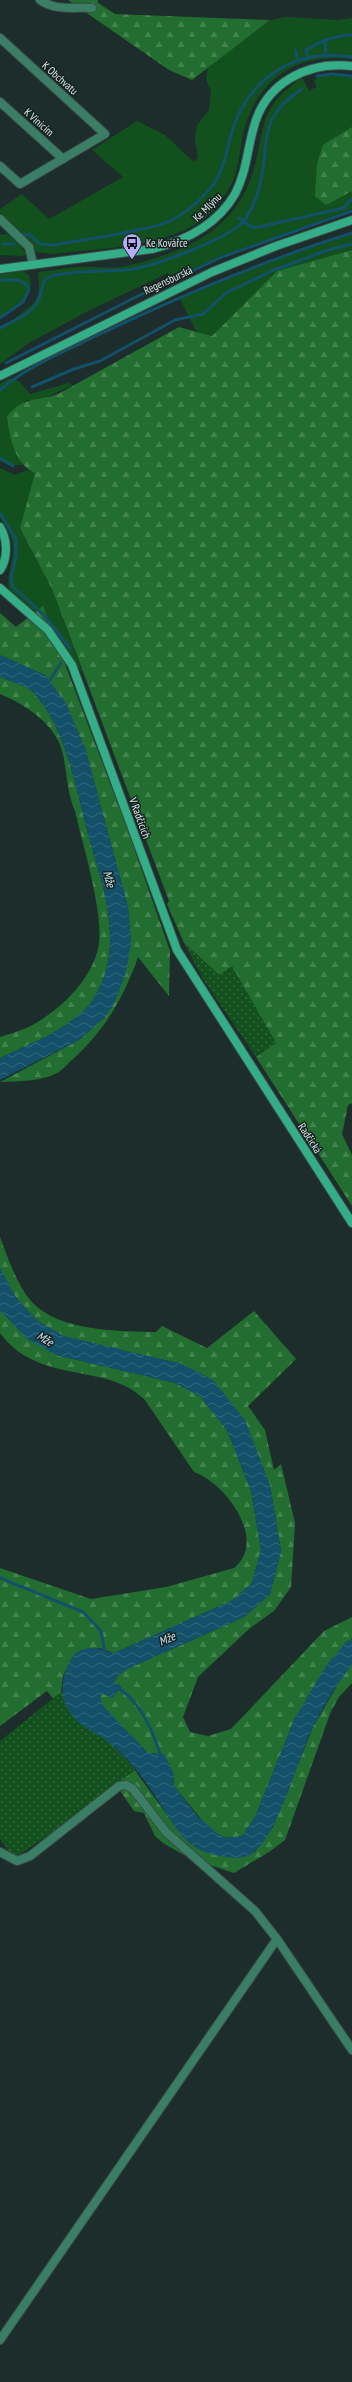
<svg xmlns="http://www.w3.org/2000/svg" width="352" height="2382" viewBox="0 0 352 2382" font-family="'PT Sans Narrow',sans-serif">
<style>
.grass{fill:#12511e}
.forest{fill:url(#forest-firs)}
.garden{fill:url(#garden-dots)}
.water{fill:url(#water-waves)}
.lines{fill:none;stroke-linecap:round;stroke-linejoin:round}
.stream{stroke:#125169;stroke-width:3}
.street-casing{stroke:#3c4b49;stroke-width:10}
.secondary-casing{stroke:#3c4b49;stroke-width:10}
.street{stroke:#397e65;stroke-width:8}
.secondary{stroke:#33ae87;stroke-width:8}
.labels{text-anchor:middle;stroke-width:3;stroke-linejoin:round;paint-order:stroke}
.street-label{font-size:11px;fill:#dfe9e8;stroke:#142321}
.poi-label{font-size:11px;fill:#dfe9e8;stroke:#142321;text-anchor:start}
.water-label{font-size:12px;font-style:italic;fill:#cee6f1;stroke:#142321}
</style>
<defs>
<pattern id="forest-firs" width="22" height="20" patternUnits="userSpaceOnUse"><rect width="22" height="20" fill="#226e30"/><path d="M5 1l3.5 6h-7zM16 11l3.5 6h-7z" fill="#42834e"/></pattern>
<pattern id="garden-dots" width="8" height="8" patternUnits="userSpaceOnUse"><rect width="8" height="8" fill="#12511e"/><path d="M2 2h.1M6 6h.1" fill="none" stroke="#346a3f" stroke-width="1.8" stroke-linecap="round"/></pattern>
<pattern id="water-waves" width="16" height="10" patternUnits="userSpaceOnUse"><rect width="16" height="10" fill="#125169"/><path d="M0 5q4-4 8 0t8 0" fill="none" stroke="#346a7e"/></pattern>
</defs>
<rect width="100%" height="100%" fill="#1d2d2b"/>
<g class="grass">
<path d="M286,17L337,20L352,18V59C301,53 263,74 246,123C241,137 241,153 237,168C233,186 221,203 207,216C170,248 100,248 53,254L36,252L31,242L0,214V209L22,194L49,219L123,177L92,150L137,121L165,135L194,162L198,158L195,139L197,125L209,110L211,91L206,80L208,67L270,20Z"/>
<path d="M341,75L352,76V209L221,256L172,279L168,273L88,311L29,343L0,364V329C7,325 12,321 18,316C38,300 41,300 38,272C51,271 64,268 77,267C95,266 113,270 131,265C191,250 241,227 256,161C265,119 263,106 300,79H303L309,91L316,87L314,80L319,76Z"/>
<polygon points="7,234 16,239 26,254 22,256 0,255 0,235"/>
<polygon points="352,234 352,250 277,271 212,336 196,331 180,299 287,255"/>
<path d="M24,271L30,277C34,299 17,307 0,317V274Z"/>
<polygon points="10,378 20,382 30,394 68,383 73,385 40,400 26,400 9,430 14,448 23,465 9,465 0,461 0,384"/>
<path d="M0,468L15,475L27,470L35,473L20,528L52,589L83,674L53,628L9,589C6,574 14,561 13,546C12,533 5,528 0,518C0,512 0,477 0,468Z"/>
</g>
<g class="forest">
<polygon points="68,0 98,0 98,3 115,14 270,20 192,80 169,70"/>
<polygon points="352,127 352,191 326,205 315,196 317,164 323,145"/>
<path d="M352,250V1103L348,1105L342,1134L352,1155V1206L256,1057L276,1043L232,967L219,975L184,943L167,904L169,901L52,589L20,528L35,473C15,465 9,436 7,416C24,396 35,402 58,394L179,327L212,336L277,271Z"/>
<path d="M43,606L126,825L170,951L169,996L138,957C124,997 105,1030 73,1059C68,1063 63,1070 57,1073C41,1082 18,1081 0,1082L79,1040L104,1018L131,942L128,907L85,748L45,675L0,655V613L16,627Z"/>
<path d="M0,677C9,681 26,685 33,692C67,728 77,794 90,841C99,873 111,907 110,941C110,959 105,978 97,993C80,1026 31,1043 0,1058V1037C9,1034 20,1031 29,1027C59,1011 94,979 99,943C103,910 83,846 75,811C67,791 67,775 63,754C56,724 26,705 0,694Z"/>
<path d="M0,1237C7,1256 14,1276 25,1293C49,1332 116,1331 156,1332L162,1326L207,1348L254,1311L296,1359L248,1406L265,1430L274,1470L281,1464L295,1523L291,1587L274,1611L250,1628L198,1677L183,1717L190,1732L208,1736L231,1729L324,1631L352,1617V1639L345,1643L295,1718L255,1817L242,1836L226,1838L210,1830L174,1786L173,1772L154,1753H148L103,1707L100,1699L102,1693L112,1698L121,1687L114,1683L118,1675L127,1669L244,1617L270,1594L281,1551L270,1485L182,1364L64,1337L39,1322L17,1299L4,1279L0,1268Z"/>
<path d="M0,1310L56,1355L175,1383L200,1396L227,1430L251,1491L261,1550L252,1583L233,1600L114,1653L99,1648L72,1658L63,1676L61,1692L132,1766L172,1822L255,1852L273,1827L313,1727L342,1677L352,1665V1683L339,1697L331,1711L285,1840L269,1852L234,1873L189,1858L163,1843L155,1836L144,1813L134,1811L70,1719L47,1691L0,1726V1568L91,1599L166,1587L234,1568C268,1541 226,1483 194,1472L145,1400C106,1361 39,1386 0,1333Z"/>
</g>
<g class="garden">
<polygon points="184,943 219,975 232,966 276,1043 256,1057 203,979"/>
<polygon points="61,1692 69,1711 83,1726 103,1737 135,1770 55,1831 14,1858 0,1839 0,1741"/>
</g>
<g class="water">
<path d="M0,655L45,675L66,703L85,748L128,907L131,942L126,973L114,1004L104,1018L79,1040L0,1080V1058C31,1043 80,1026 97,993C105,978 110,959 110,941C111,907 99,873 90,841C77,794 67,728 33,692C26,685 9,681 0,677Z"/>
<path d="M0,1268L17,1299L39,1322L64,1336L182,1364L213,1380L245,1420L270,1485L281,1551L270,1594L244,1617L127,1669L118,1675L114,1682L121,1686L112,1698L102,1693L100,1699L104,1707L148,1753L164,1754L173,1772L174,1786L199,1818L218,1834L226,1838L242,1836L255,1817L295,1718L326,1666L345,1643L352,1639V1665C337,1683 324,1705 313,1727C298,1757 279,1833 254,1852C249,1856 241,1858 235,1858C220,1857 204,1854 192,1845C178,1835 168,1816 159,1802C143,1777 120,1746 93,1732C65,1717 55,1694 68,1665C71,1659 75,1652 82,1650C95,1645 102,1651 114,1653L233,1600L252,1583L261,1550L251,1491L227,1430L200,1396L175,1383L56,1355L26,1338L0,1310Z"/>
</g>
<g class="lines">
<g class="stream">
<polyline points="325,40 326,56"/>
<polyline points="295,50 298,61"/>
<path d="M308,58L306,50C320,41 335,35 352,35"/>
<polyline points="317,76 332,74 352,76"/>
<polyline points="239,218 254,228 344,208 352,198"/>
<path d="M23,235L29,234L40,244L53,245C78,241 103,237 128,232C142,229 158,227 172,220C184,214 198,202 207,192C225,174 226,150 233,128C251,76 297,48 352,57"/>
<polyline points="3,244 14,244"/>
<path d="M0,280C11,280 25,277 29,290L23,302L0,318"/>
<path d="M0,328C13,321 29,315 37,303C42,296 41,282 47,278C64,270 106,272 126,270C151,268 225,240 243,222C250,214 253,205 257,195C273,149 252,121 302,89"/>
<polyline points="6,363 136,297 222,257 352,211"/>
<polyline points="32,387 74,369 100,361 175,320 203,314 226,293 274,270 328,250 352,244"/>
<path d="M0,390C28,366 65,351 98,335C180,296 265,260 352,233"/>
<polyline points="0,458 13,466"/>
<polyline points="0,513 16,539 16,556 11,579 13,587 44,615 70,648"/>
<polyline points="48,683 61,663"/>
<polyline points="0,1578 83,1612 101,1631 105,1653"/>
<path d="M117,1687C141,1702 153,1731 161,1757"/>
</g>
<g class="street-casing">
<g id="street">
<path d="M40,0C55,11 75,7 92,8"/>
<polyline points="0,38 105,134 20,184 0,166"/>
<polyline points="0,102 63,159"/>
<polyline points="0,219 29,247 33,264"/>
<polyline points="0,1852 17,1861 30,1856 119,1786 126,1785 133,1789 166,1832 255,1911 277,1939 352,2050"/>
<polyline points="0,2340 277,1939"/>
</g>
</g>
<g class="secondary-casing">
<g id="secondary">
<path d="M0,269L152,249C185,241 217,225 235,194C246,173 247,152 253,130C264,83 307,61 352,66"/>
<polyline points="0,376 212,272 276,246 352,220"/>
<path d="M0,527C8,540 8,558 0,570"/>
<polyline points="0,588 48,630 72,665 177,950 352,1223"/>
</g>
</g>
<use href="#street" class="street"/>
<use href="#secondary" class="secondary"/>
</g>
<defs>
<g id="bus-pin" transform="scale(1)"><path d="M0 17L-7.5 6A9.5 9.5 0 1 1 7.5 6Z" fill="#b6acf8" stroke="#142321"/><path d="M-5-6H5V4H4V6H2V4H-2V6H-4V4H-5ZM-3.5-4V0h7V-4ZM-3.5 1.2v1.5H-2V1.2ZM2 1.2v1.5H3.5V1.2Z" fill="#111"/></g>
</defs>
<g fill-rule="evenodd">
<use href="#bus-pin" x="132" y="243"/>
</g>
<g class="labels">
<g class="street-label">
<text transform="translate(60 78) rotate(42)" y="4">K Obchvatu</text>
<text transform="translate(39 122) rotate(42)" y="4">K Vinicím</text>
<text transform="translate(207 207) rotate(-45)" y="4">Ke Mlýnu</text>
<text transform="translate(168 280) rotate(-25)" y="4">Regensburská</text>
<text transform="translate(140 818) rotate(70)" y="4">V Radčicích</text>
<text transform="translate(310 1138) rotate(57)" y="4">Radčická</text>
</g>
<g class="poi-label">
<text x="146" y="247">Ke Kovářce</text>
</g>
<g class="water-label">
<text transform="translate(109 879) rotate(75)" y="4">Mže</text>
<text transform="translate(45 1339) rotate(30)" y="4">Mže</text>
<text transform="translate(167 1639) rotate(-24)" y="4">Mže</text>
</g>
</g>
</svg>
